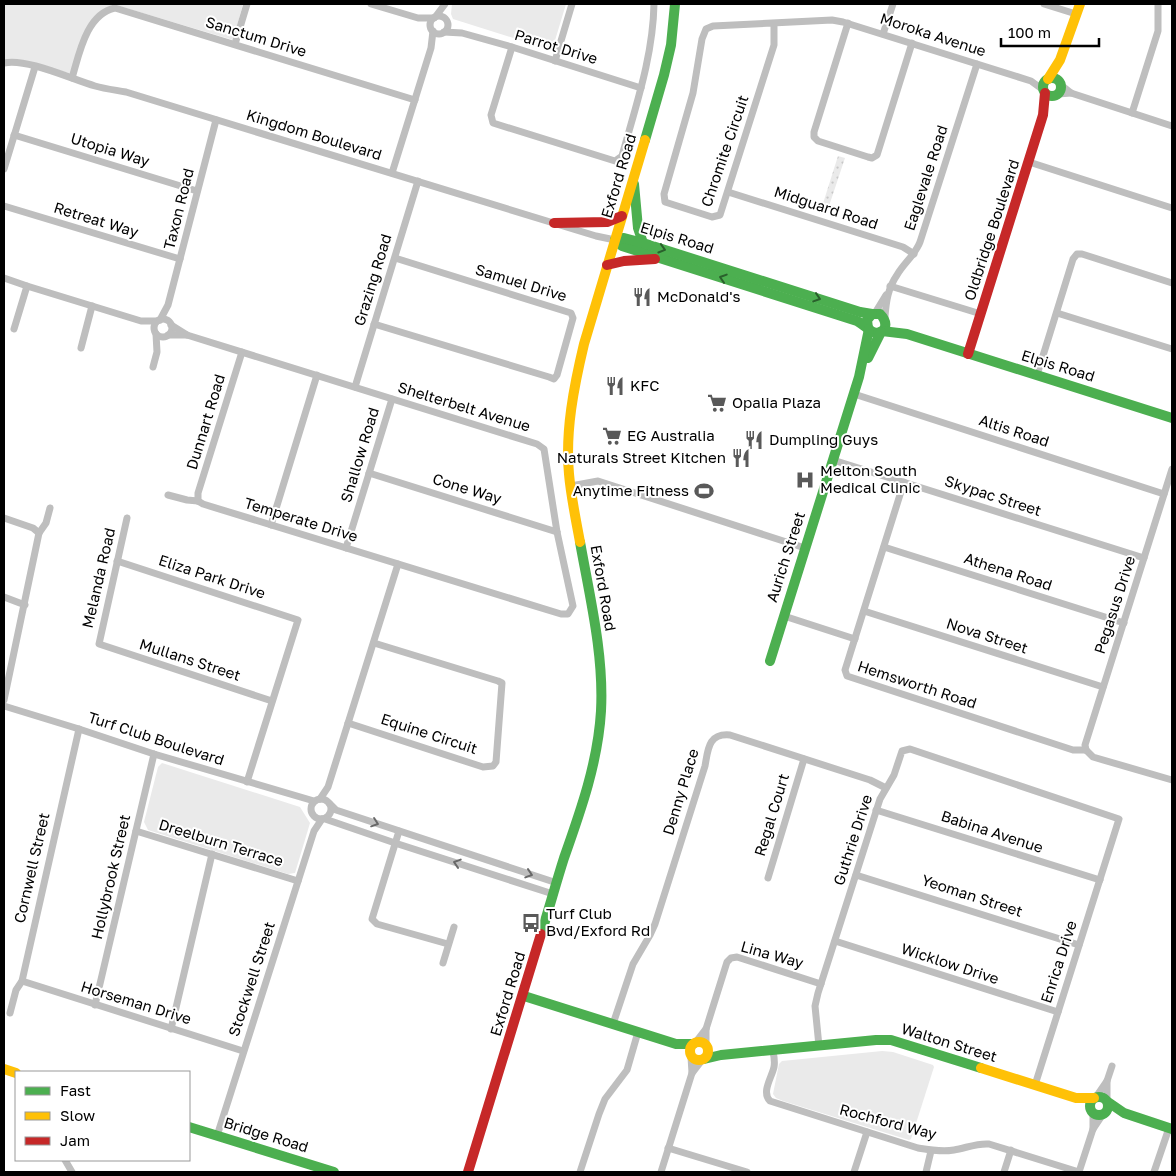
<svg xmlns="http://www.w3.org/2000/svg" width="1176" height="1176" viewBox="0 0 1176 1176" font-family="'Golos Text',sans-serif">
<style>
.grass{fill:url(#grass-dots)}
.park{fill:#eaeaea}
.lines{fill:none;stroke-linecap:round;stroke-linejoin:round}
.street{stroke:#bebebe;stroke-width:7}
.fast{stroke:#4caf50;stroke-width:10}
.slow{stroke:#ffc107;stroke-width:10}
.jam{stroke:#c62828;stroke-width:10}
.oneway{stroke:#2a602c}
.oneway2{stroke:#686868}
.labels{text-anchor:middle;stroke-width:4;stroke-linejoin:round;paint-order:stroke}
.street-label{font-size:15px;fill:#000;stroke:#fff}
.poi-label{font-size:15px;fill:#000;stroke:#fff;text-anchor:start}
</style>
<defs>
<pattern id="grass-dots" width="8" height="8" patternUnits="userSpaceOnUse" patternTransform="scale(1.25)"><rect width="8" height="8" fill="#eaeaea"/><path d="M2 2h.1M6 6h.1" fill="none" stroke="#c7c7c7" stroke-width="1.8" stroke-linecap="round"/></pattern>
</defs>
<rect width="100%" height="100%" fill="#fff"/>
<polygon class="grass" points="838,156 845,158 826,215 820,213"/>
<g class="park">
<polygon points="4,4 243,4 233,40 116,5 104,9 84,33 72,74 55,69 4,61"/>
<polygon points="452,4 566,4 553,47 549,49 551,42 544,40 542,47 453,19 451,14"/>
<polygon points="162,763 300,807 310,823 295,873 288,874 148,830 144,822 158,767"/>
<polygon points="882,1051 893,1052 933,1065 934,1067 911,1139 909,1140 783,1101 776,1098 773,1094 779,1064 782,1061"/>
</g>
<g class="lines">
<g class="street">
<polyline points="371,4 418,18 434,18"/>
<polyline points="1044,4 1076,14"/>
<polyline points="436,16 445,4"/>
<circle cx="439" cy="25" r="9"/>
<polyline points="774,23 774,45 720,215 712,217 665,202 664,194 693,93 702,39 706,29 713,26 832,20 843,22 1031,81 1042,89"/>
<polyline points="848,23 814,132 814,137 818,141 868,157 872,158 877,155 912,43"/>
<polyline points="444,32 462,33 512,47 641,88"/>
<polyline points="883,34 893,4"/>
<polyline points="235,44 247,4"/>
<path d="M512,47L491,115L493,123L615,161L622,156C636,105 653,56 654,4"/>
<polyline points="555,61 572,4"/>
<path d="M4,63C27,58 71,79 95,86C105,89 115,90 126,92L596,236L615,240"/>
<path d="M72,78C79,55 86,14 115,8L415,100"/>
<polyline points="1061,85 1071,93 1172,126"/>
<polyline points="1058,94 1071,93"/>
<polyline points="1132,113 1158,31 1158,4"/>
<polyline points="14,135 197,191"/>
<polyline points="1029,162 1172,208"/>
<polyline points="4,169 35,67"/>
<polyline points="392,173 431,48 433,31"/>
<polyline points="728,192 903,247 914,254"/>
<polyline points="4,206 180,259"/>
<polyline points="4,278 27,286 14,329"/>
<polyline points="27,286 141,321 157,321"/>
<polyline points="890,286 981,314"/>
<polyline points="875,313 886,295"/>
<polyline points="1057,313 1172,349"/>
<path d="M885,317C886,302 888,288 897,275C904,263 915,255 920,242L977,64"/>
<circle cx="163" cy="328" r="9"/>
<polyline points="160,320 168,305 216,120"/>
<polyline points="374,324 549,377 554,379 557,375 573,318 571,313 395,258"/>
<polyline points="171,325 187,335"/>
<polyline points="168,335 187,335 537,444 544,449 557,532 573,606 568,614 561,614 203,504 198,501"/>
<polyline points="81,348 92,306"/>
<polyline points="153,367 157,352 156,334"/>
<polyline points="1037,375 1073,259 1077,254 1082,254 1172,283"/>
<polyline points="355,387 418,181"/>
<polyline points="854,394 1164,494"/>
<polyline points="833,460 1144,558"/>
<polyline points="369,473 557,532"/>
<polyline points="904,482 845,670 847,676 1073,750 1086,750 1093,757 1172,780"/>
<polyline points="571,486 598,481 805,548"/>
<polyline points="168,495 187,500 198,501"/>
<polyline points="198,501 198,493 242,352"/>
<polyline points="4,518 33,528 39,533"/>
<polyline points="127,518 99,644 272,701"/>
<polyline points="271,525 317,375"/>
<polyline points="884,547 1124,623"/>
<polyline points="346,548 392,399"/>
<polyline points="117,561 298,620 247,782"/>
<polyline points="4,597 25,605"/>
<polyline points="864,611 1103,687"/>
<polyline points="784,616 855,639"/>
<polyline points="4,700 39,533 46,523 50,508"/>
<polyline points="4,706 79,729 154,754 314,801"/>
<polyline points="348,723 483,767 493,766 496,762 502,683 498,681 374,643"/>
<polyline points="1086,750 1085,745 1172,469"/>
<circle cx="321" cy="809" r="10"/>
<polyline points="320,799 328,787 398,564"/>
<polyline points="330,804 336,810 557,883"/>
<polyline points="876,810 1100,880"/>
<polyline points="325,819 395,843 553,894"/>
<polyline points="136,831 298,881"/>
<polyline points="399,831 372,919 377,924 448,944"/>
<polyline points="856,875 1079,945"/>
<polyline points="768,878 804,759"/>
<polyline points="835,941 1058,1012"/>
<polyline points="443,963 454,927"/>
<polyline points="22,981 243,1051"/>
<polyline points="95,1005 154,754"/>
<polyline points="10,1013 16,990 22,981 79,729"/>
<path d="M613,1024L633,964L650,935L655,924L705,766C708,750 708,733 730,735L870,780L886,788"/>
<polyline points="171,1029 212,854"/>
<polyline points="696,1042 706,1029"/>
<polyline points="706,1045 706,1029 727,962 731,958 737,957 821,984"/>
<polyline points="819,1046 815,1006 818,993 880,799 894,775 902,751 910,749 1119,819 1035,1085"/>
<path d="M773,1051C774,1056 775,1062 774,1067C772,1077 761,1092 770,1101L918,1148C930,1150 941,1152 954,1150C966,1148 977,1143 989,1144L1079,1172"/>
<polyline points="691,1057 692,1073"/>
<polyline points="1107,1081 1107,1100"/>
<polyline points="1096,1097 1107,1081 1112,1066"/>
<polyline points="1093,1112 1093,1129"/>
<polyline points="217,1136 314,831 322,819"/>
<polyline points="668,1148 747,1172"/>
<polyline points="65,1160 72,1172"/>
<polyline points="580,1172 599,1114 605,1099 627,1070 638,1032"/>
<polyline points="661,1172 692,1073 702,1060"/>
<polyline points="854,1172 867,1132"/>
<polyline points="926,1172 931,1151"/>
<polyline points="1004,1172 1011,1150"/>
<polyline points="1079,1172 1093,1129 1103,1114"/>
<polyline points="1154,1172 1169,1128"/>
</g>
<g class="fast">
<circle cx="1052" cy="87" r="9"/>
<polyline points="645,140 664,75 671,45 675,4"/>
<polyline points="634,184 638,228 643,243"/>
<path d="M615,240L622,246L857,321C867,326 873,338 884,330C887,324 885,319 880,314H872L867,320L868,328"/>
<polyline points="615,240 624,238 643,243 860,312 872,314"/>
<polyline points="882,331 907,334 1172,418"/>
<polyline points="868,358 881,332"/>
<polyline points="770,661 859,377 869,329"/>
<path d="M541,934C549,909 556,883 564,858C581,810 598,762 601,711C604,655 590,598 580,542"/>
<polyline points="524,996 676,1044 693,1044"/>
<polyline points="704,1059 721,1055 876,1040 891,1040 981,1068"/>
<circle cx="1099" cy="1106" r="9"/>
<polyline points="1108,1102 1124,1113 1172,1129"/>
<polyline points="189,1127 334,1172"/>
</g>
<g class="slow">
<polyline points="1048,79 1060,60 1080,4"/>
<path d="M580,542C576,520 571,497 569,474C565,431 574,386 584,344L645,140"/>
<circle cx="699" cy="1051" r="9"/>
<polyline points="981,1068 1076,1098 1094,1098"/>
<polyline points="4,1069 16,1073"/>
</g>
<g class="jam">
<polyline points="554,223 607,222 622,216"/>
<polyline points="607,265 624,261 655,259"/>
<polyline points="968,354 1043,115 1045,93"/>
<polyline points="468,1172 541,934"/>
</g>
</g>
<defs><path id="oneway-chevron" d="M-2-3.5L2.5 0L-2 3.5" fill="none" stroke-width="1.6" stroke-linecap="round" stroke-linejoin="round" transform="scale(1.25)"/></defs>
<g class="oneway">
<use href="#oneway-chevron" transform="translate(662 249) rotate(17)"/>
<use href="#oneway-chevron" transform="translate(723 278) rotate(-162)"/>
<use href="#oneway-chevron" transform="translate(817 298) rotate(18)"/>
</g>
<g class="oneway2">
<use href="#oneway-chevron" transform="translate(375 823) rotate(19)"/>
<use href="#oneway-chevron" transform="translate(457 863) rotate(-162)"/>
<use href="#oneway-chevron" transform="translate(529 874) rotate(18)"/>
</g>
<defs>
<g id="restaurant-bare" transform="scale(1.5)"><path d="M-5-6h1v4h1v-4h1v4h1v-4h1v5L-1.5 .5V6h-2V.5L-5-1ZM5-6V6H3V1.5H1.5Q1.5-4 5-6Z" fill="#595959" stroke="#fff" stroke-width="2.5" paint-order="stroke"/></g>
<g id="supermarket-bare" transform="scale(1.5)"><path d="M-6-5.5h2.5l.6 2H6L4.5 2H-2.5L-4.4-4H-6ZM-1.5 3.2a1.3 1.3 0 1 0 .1 0ZM3 3.2a1.3 1.3 0 1 0 .1 0Z" fill="#595959" stroke="#fff" stroke-width="2.5" paint-order="stroke"/></g>
<g id="hospital-bare" transform="scale(1.5)"><path d="M-5-5h3v3.5h4V-5h3V5h-3V1.5h-4V5h-3Z" fill="#595959" stroke="#fff" stroke-width="2.5" paint-order="stroke"/></g>
<g id="stadium-bare" transform="scale(1.5)"><path d="M0-5a6.5 5 0 1 0 0 10a6.5 5 0 1 0 0-10ZM-3.5-1.8h7v3.6h-7Z" fill="#595959" stroke="#fff" stroke-width="2.5" paint-order="stroke"/></g>
<g id="bus-bare" transform="scale(1.5)"><path d="M-5-6H5V4H4V6H2V4H-2V6H-4V4H-5ZM-3.5-4V0h7V-4ZM-3.5 1.2v1.5H-2V1.2ZM2 1.2v1.5H3.5V1.2Z" fill="#595959" stroke="#fff" stroke-width="2.5" paint-order="stroke"/></g>
</defs>
<g fill-rule="evenodd">
<use href="#restaurant-bare" x="642" y="297"/>
<use href="#restaurant-bare" x="615" y="386"/>
<use href="#supermarket-bare" x="717" y="403"/>
<use href="#supermarket-bare" x="612" y="436"/>
<use href="#restaurant-bare" x="754" y="440"/>
<use href="#restaurant-bare" x="741" y="458"/>
<use href="#hospital-bare" x="805" y="480"/>
<use href="#stadium-bare" x="704" y="491"/>
<use href="#bus-bare" x="531" y="923"/>
</g>
<g class="labels">
<g class="street-label">
<text transform="translate(933 35) rotate(18)" y="5">Moroka Avenue</text>
<text transform="translate(256 37) rotate(17)" y="5">Sanctum Drive</text>
<text transform="translate(556 47) rotate(17)" y="5">Parrot Drive</text>
<text transform="translate(314 135) rotate(17)" y="5">Kingdom Boulevard</text>
<text transform="translate(110 150) rotate(17)" y="5">Utopia Way</text>
<text transform="translate(725 151) rotate(-71)" y="5">Chromite Circuit</text>
<text transform="translate(619 176) rotate(-73)" y="5">Exford Road</text>
<text transform="translate(926 178) rotate(-72)" y="5">Eaglevale Road</text>
<text transform="translate(826 208) rotate(18)" y="5">Midguard Road</text>
<text transform="translate(179 209) rotate(-76)" y="5">Taxon Road</text>
<text transform="translate(96 220) rotate(17)" y="5">Retreat Way</text>
<text transform="translate(992 230) rotate(-72)" y="5">Oldbridge Boulevard</text>
<text transform="translate(677 238) rotate(17)" y="5">Elpis Road</text>
<text transform="translate(373 280) rotate(-73)" y="5">Grazing Road</text>
<text transform="translate(521 283) rotate(17)" y="5">Samuel Drive</text>
<text transform="translate(1058 366) rotate(17)" y="5">Elpis Road</text>
<text transform="translate(464 407) rotate(17)" y="5">Shelterbelt Avenue</text>
<text transform="translate(206 422) rotate(-73)" y="5">Dunnart Road</text>
<text transform="translate(1014 431) rotate(18)" y="5">Altis Road</text>
<text transform="translate(360 455) rotate(-73)" y="5">Shallow Road</text>
<text transform="translate(467 489) rotate(17)" y="5">Cone Way</text>
<text transform="translate(993 496) rotate(18)" y="5">Skypac Street</text>
<text transform="translate(301 520) rotate(17)" y="5">Temperate Drive</text>
<text transform="translate(786 557) rotate(-72)" y="5">Aurich Street</text>
<text transform="translate(1008 572) rotate(18)" y="5">Athena Road</text>
<text transform="translate(212 577) rotate(18)" y="5">Eliza Park Drive</text>
<text transform="translate(99 578) rotate(-77)" y="5">Melanda Road</text>
<text transform="translate(603 588) rotate(80)" y="5">Exford Road</text>
<text transform="translate(1115 605) rotate(-72)" y="5">Pegasus Drive</text>
<text transform="translate(987 636) rotate(18)" y="5">Nova Street</text>
<text transform="translate(190 660) rotate(18)" y="5">Mullans Street</text>
<text transform="translate(917 685) rotate(18)" y="5">Hemsworth Road</text>
<text transform="translate(429 734) rotate(18)" y="5">Equine Circuit</text>
<text transform="translate(156 739) rotate(18)" y="5">Turf Club Boulevard</text>
<text transform="translate(681 792) rotate(-73)" y="5">Denny Place</text>
<text transform="translate(772 815) rotate(-73)" y="5">Regal Court</text>
<text transform="translate(992 832) rotate(18)" y="5">Babina Avenue</text>
<text transform="translate(853 840) rotate(-72)" y="5">Guthrie Drive</text>
<text transform="translate(221 843) rotate(17)" y="5">Dreelburn Terrace</text>
<text transform="translate(32 868) rotate(-77)" y="5">Cornwell Street</text>
<text transform="translate(111 877) rotate(-77)" y="5">Hollybrook Street</text>
<text transform="translate(972 896) rotate(18)" y="5">Yeoman Street</text>
<text transform="translate(772 955) rotate(16)" y="5">Lina Way</text>
<text transform="translate(1059 962) rotate(-72)" y="5">Enrica Drive</text>
<text transform="translate(950 964) rotate(18)" y="5">Wicklow Drive</text>
<text transform="translate(252 979) rotate(-72)" y="5">Stockwell Street</text>
<text transform="translate(508 994) rotate(-73)" y="5">Exford Road</text>
<text transform="translate(136 1003) rotate(17)" y="5">Horseman Drive</text>
<text transform="translate(949 1043) rotate(17)" y="5">Walton Street</text>
<text transform="translate(888 1122) rotate(15)" y="5">Rochford Way</text>
<text transform="translate(266 1135) rotate(17)" y="5">Bridge Road</text>
</g>
<g class="poi-label">
<text x="657" y="302">McDonald's</text>
<text x="630" y="391">KFC</text>
<text x="732" y="408">Opalia Plaza</text>
<text x="627" y="441">EG Australia</text>
<text x="769" y="445">Dumpling Guys</text>
<text x="726" y="463" text-anchor="end">Naturals Street Kitchen</text>
<text x="820" y="476">Melton South<tspan x="820" dy="17">Medical Clinic</tspan></text>
<text x="689" y="496" text-anchor="end">Anytime Fitness</text>
<text x="546" y="919">Turf Club<tspan x="546" dy="17">Bvd/Exford Rd</tspan></text>
</g>
</g>
<rect width="1176" height="1176" fill="none" stroke="#000000" stroke-width="10"/>
<rect x="15" y="1071" width="175" height="90" fill="#ffffff" stroke="#999999"/>
<rect x="25" y="1087" width="25" height="8" fill="#4caf50" stroke="#999999"/>
<text x="60" y="1096" font-size="15" fill="#000000">Fast</text>
<rect x="25" y="1112" width="25" height="8" fill="#ffc107" stroke="#999999"/>
<text x="60" y="1121" font-size="15" fill="#000000">Slow</text>
<rect x="25" y="1137" width="25" height="8" fill="#c62828" stroke="#999999"/>
<text x="60" y="1146" font-size="15" fill="#000000">Jam</text>
<path d="M1001 38v8h98v-8" fill="none" stroke="#000000" stroke-width="2.5"/>
<text x="1008" y="38" font-size="15" fill="#000000" stroke="#ffffff" stroke-width="4" paint-order="stroke">100 m</text>
</svg>
